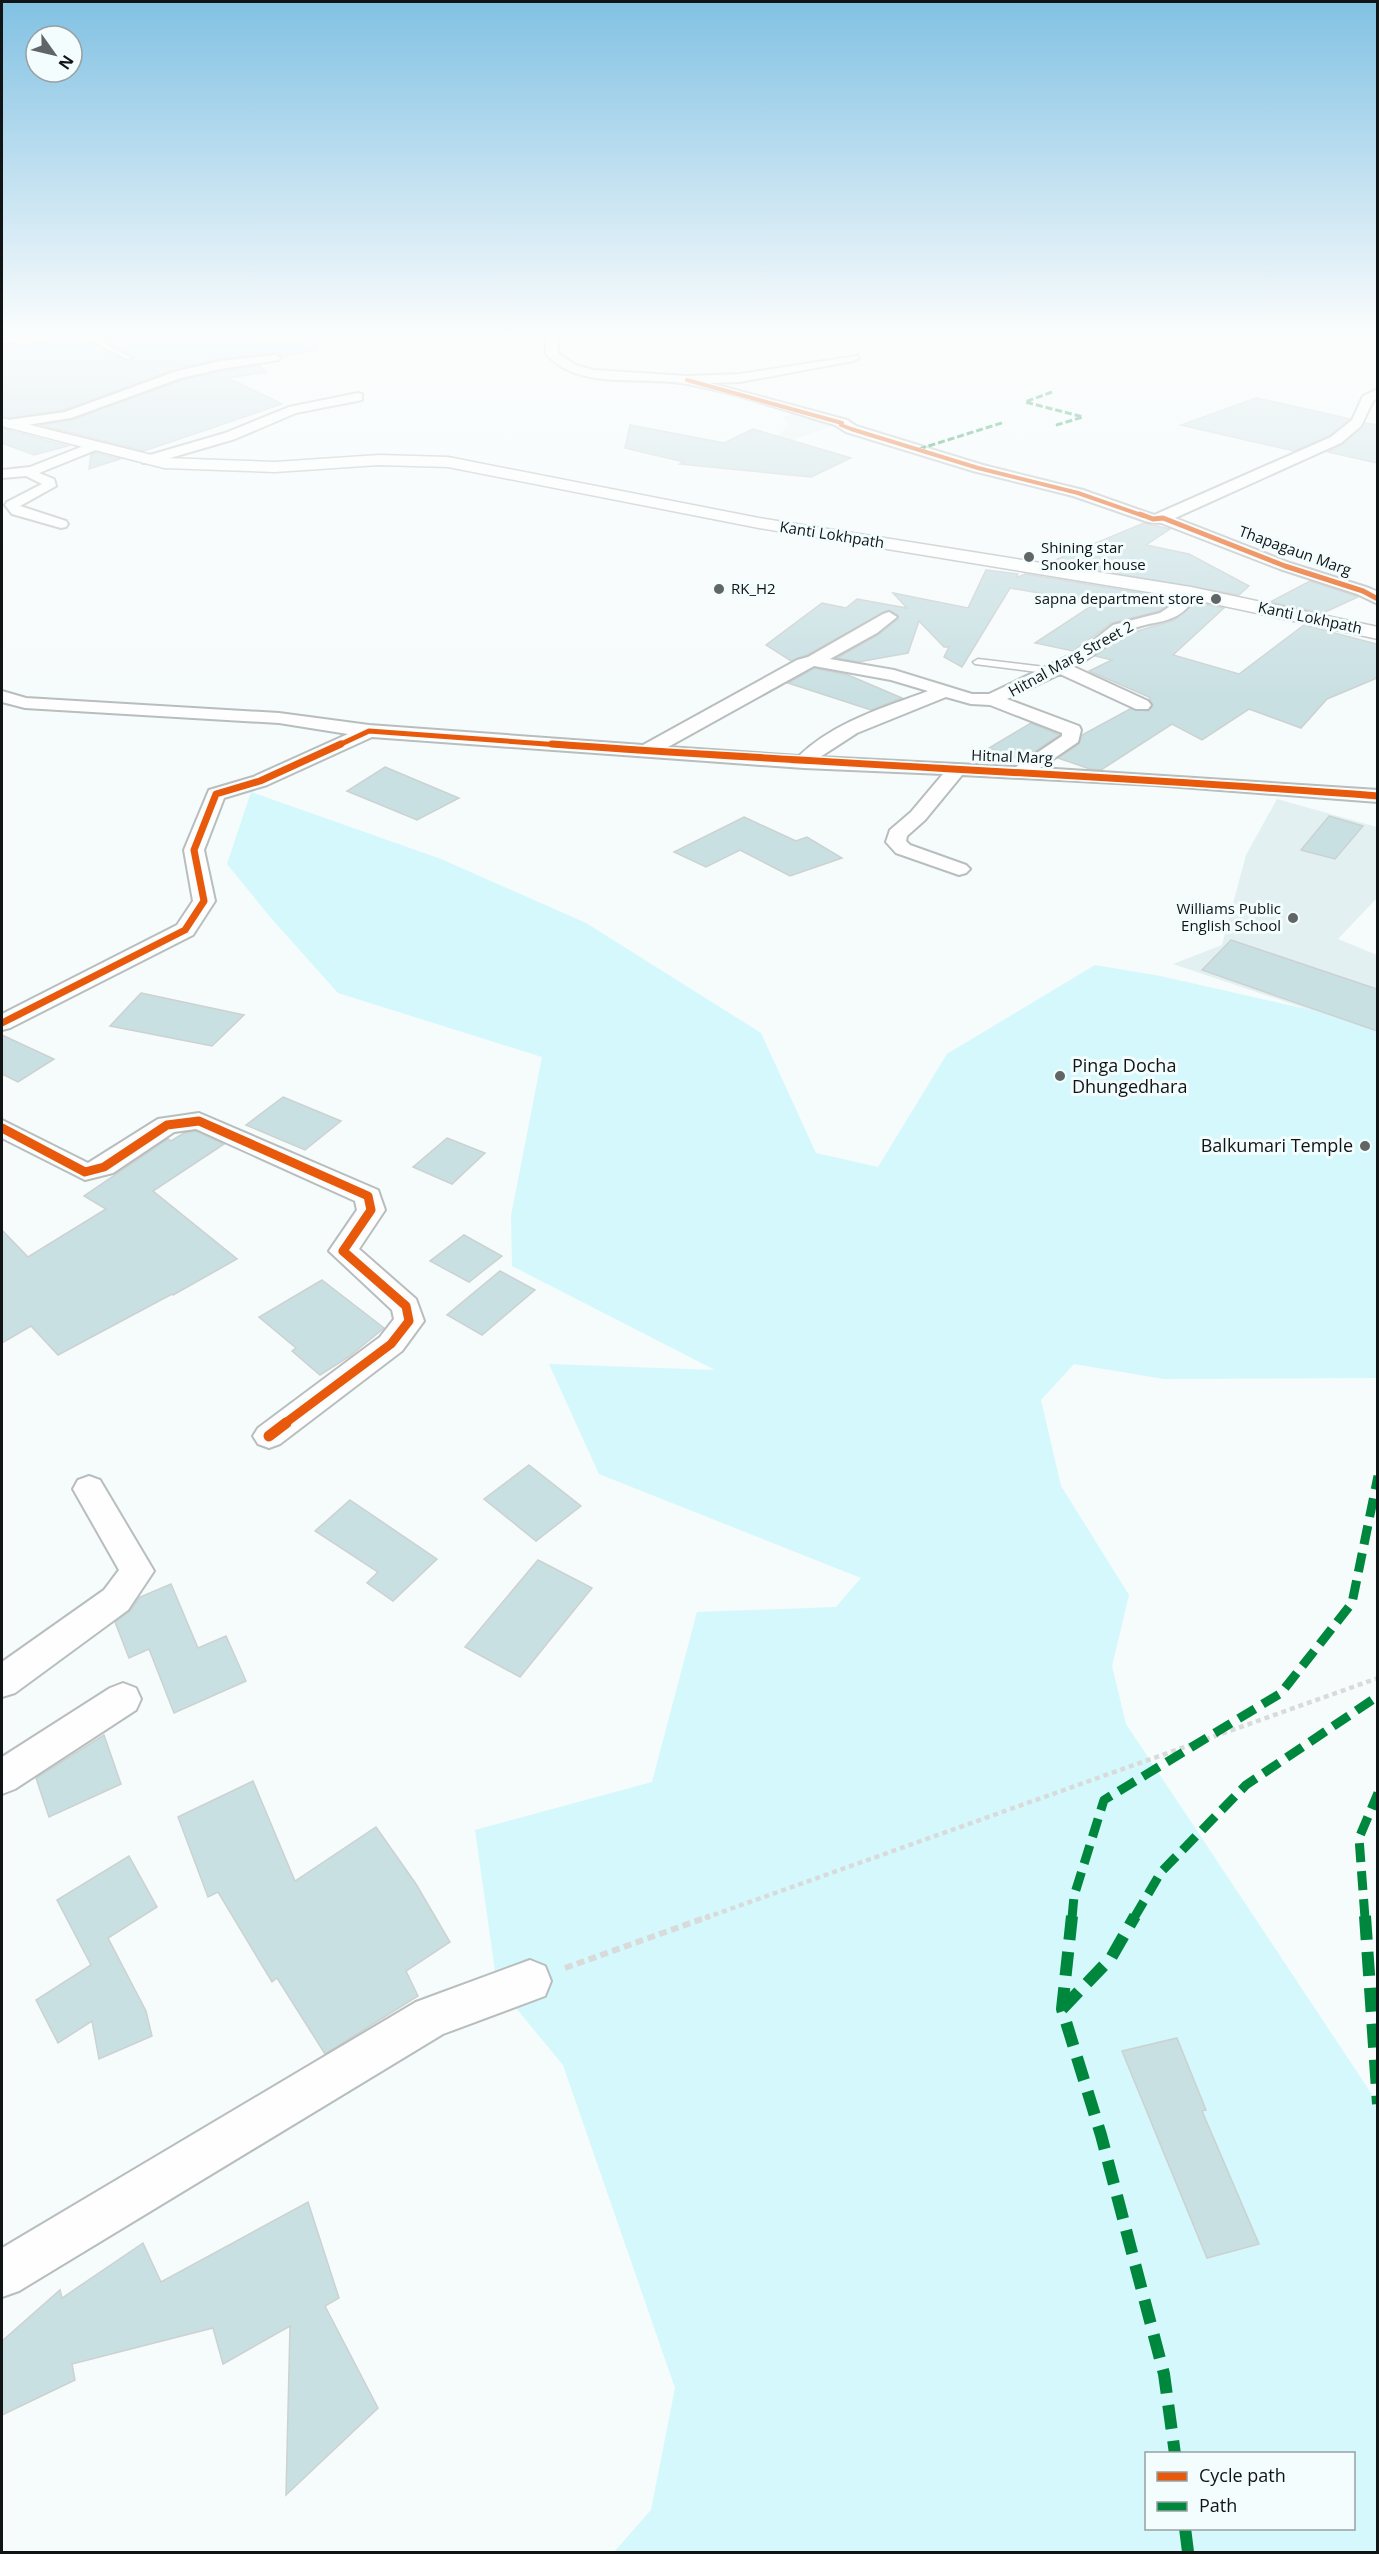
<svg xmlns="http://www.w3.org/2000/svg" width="1379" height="2554" viewBox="0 0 1379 2554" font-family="'Open Sans',sans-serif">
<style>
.built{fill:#e3f0f2}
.green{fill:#d4f8fc;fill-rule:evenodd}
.building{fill:#c9e0e3;stroke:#ccd1d1;stroke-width:1.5}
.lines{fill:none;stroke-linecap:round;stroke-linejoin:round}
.lane-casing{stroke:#b8bdbd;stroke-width:3}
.street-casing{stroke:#b8bdbd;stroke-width:4}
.primary-casing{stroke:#b8bdbd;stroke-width:3}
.path-far1{stroke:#d9dbdb;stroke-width:4.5;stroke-dasharray:5 4;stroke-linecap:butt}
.path{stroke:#d9dbdb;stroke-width:6;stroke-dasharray:8 4.5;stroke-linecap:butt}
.lane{fill:#fefefe;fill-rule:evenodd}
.street{fill:#fefefe;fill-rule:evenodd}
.primary{fill:#fefefe;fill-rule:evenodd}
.quiet-far2{stroke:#00873e;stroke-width:3;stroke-dasharray:7 3;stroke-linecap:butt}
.quiet-far1{stroke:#00873e;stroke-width:9;stroke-dasharray:19 9;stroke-linecap:butt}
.quiet{stroke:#00873e;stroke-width:12;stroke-dasharray:24 12;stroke-linecap:butt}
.cycleway-far4-casing{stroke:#f3fdfe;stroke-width:5}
.cycleway-far3-casing{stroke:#f3fdfe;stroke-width:8}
.cycleway-far2-casing{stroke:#f3fdfe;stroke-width:10}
.cycleway-far1-casing{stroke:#f3fdfe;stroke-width:13}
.cycleway-casing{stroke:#f3fdfe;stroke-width:15}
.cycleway-far4{stroke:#e8590c;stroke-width:4}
.cycleway-far3{stroke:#e8590c;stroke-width:5}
.cycleway-far2{stroke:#e8590c;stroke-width:7}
.cycleway-far1{stroke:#e8590c;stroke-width:9}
.cycleway{stroke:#e8590c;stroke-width:11}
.poi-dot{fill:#606566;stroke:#f3fdfe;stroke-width:2}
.labels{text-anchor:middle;stroke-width:6;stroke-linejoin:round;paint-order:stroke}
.far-street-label{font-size:15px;fill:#101415;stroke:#f3fdfe}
.far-poi-label{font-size:15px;fill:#101415;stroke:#f3fdfe;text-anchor:start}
.poi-label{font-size:18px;fill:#101415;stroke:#f3fdfe;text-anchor:start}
</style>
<rect width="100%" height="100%" fill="#f6fbfb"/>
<g class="built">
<polygon points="796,412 837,424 794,440 776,436 788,427 788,422 783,418"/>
<polygon points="1277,799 1377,827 1377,898 1338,939 1377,955 1376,1032 1173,964 1222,945 1246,855"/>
</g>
<path class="green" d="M251,792L441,859L586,923L761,1033L816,1153L878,1167L947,1054L1095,965L1160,976L1311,1010L1377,992V1378L1164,1379L1074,1364L1041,1400L1061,1486L1129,1595L1112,1666L1126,1724L1377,2102V2552H614L651,2510L675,2388L563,2065L497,1985L475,1830L652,1782L697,1612L836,1607L861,1578L599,1474L549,1364L715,1370L512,1266L511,1216L542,1057L338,993L271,918L227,864ZM1146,2454H1354V2528H1146Z"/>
<g class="building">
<polygon points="66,337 81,337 127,361 134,357 96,337 316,337 317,350 283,357 275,353 220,359 176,369 64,410 9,418 2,416 2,346"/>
<polygon points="258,365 267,372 228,378 282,404 144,451 40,425 72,420 182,380"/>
<polygon points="1256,398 1350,419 1330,435 1294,451 1181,425"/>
<polygon points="1365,423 1377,425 1377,463 1328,452 1342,445"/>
<polygon points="630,425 724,443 753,429 851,458 811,477 680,464 684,462 625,448"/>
<polygon points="2,428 7,430 68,446 34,455 2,443"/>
<polygon points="96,453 120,459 89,469 91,454"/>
<polygon points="1144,523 1170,529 1146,545 1189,554 1249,586 1239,595 1050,562"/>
<polygon points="986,570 1018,574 1016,578 1025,574 1177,599 1159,611 1112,623 1073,651 1035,643 1096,603 1010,588 962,667 944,657 949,647 944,647 919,621 908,653 858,662 837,658 878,635 898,619 898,615 888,610 807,655 791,661 766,645 822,603 846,608 857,599 907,608 893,593 968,608"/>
<polygon points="1310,581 1356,596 1358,597 1323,613 1270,602"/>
<polygon points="1195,602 1224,608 1173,655 1239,674 1304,625 1377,644 1377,678 1327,699 1301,728 1249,709 1202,740 1172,724 1101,770 1090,769 1058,758 1079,744 1082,735 1130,709 1148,711 1153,706 1149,697 1089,671 1112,660 1095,656 1125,635 1174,620"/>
<polygon points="814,668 848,675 902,698 871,710 788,683"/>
<polygon points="1031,723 1060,735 1022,760 989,748"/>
<polygon points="385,767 459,798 417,820 347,791"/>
<polygon points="1329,816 1363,826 1335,859 1301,850"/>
<polygon points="744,817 796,841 807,837 842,858 790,876 740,850 706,867 674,852"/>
<polygon points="1231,940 1377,989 1377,1031 1202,970"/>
<polygon points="141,993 244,1015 212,1046 110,1026"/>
<polygon points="2,1035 54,1059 18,1082 2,1074"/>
<polygon points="283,1097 341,1121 305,1150 246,1125"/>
<polygon points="196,1131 224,1144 153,1191 237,1259 173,1295 172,1294 58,1355 31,1326 2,1343 2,1230 28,1257 106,1209 84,1196 168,1139 171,1141 184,1133"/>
<polygon points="447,1138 485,1153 452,1184 413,1167"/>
<polygon points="464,1235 502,1256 469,1282 430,1261"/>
<polygon points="500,1271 535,1290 482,1335 447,1315"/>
<polygon points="322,1280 384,1328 350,1356 320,1375 292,1351 296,1348 259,1317"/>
<polygon points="529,1465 581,1506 536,1541 484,1499"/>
<polygon points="350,1500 437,1559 393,1601 367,1583 378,1572 315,1531"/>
<polygon points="538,1560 592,1588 520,1677 465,1647"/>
<polygon points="171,1584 198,1648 226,1636 246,1681 174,1713 149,1649 129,1658 115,1622 130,1611 140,1597"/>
<polygon points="104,1735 121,1784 49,1817 36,1778"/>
<polygon points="253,1781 295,1881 376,1827 416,1884 450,1942 406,1971 418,1996 325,2054 277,1978 272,1982 218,1892 208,1897 178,1817"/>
<polygon points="129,1856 157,1907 108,1938 146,2011 152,2036 99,2059 92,2021 58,2043 36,2000 91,1965 57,1900"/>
<polygon points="1177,2038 1206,2110 1202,2111 1259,2244 1207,2258 1122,2051"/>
<polygon points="308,2202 339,2298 325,2306 378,2408 286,2495 290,2326 223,2364 213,2328 72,2364 75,2380 2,2415 2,2341 60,2290 62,2298 143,2243 161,2282"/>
</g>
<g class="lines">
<g class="lane-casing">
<g id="lane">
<polygon points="17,337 29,337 2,344 2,340"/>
<polygon points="83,337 91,337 132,358 127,359"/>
<polygon points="978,659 1053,668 1058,671 1053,674 975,664 973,662"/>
</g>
</g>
<g class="street-casing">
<g id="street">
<path d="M546,337H558V353L575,365L594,370L687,376L740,374L857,356L859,358L853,361L740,382L710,383L847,420L856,426L983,465L1083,490L1154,515L1331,437L1352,420L1363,396L1378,389V398L1373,401L1361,426L1341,443L1175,518L1290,563L1369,588L1378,592V604L1357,594L1280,569L1161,523L1148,522L1073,496L973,471L846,432L835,425C786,411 737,393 687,384C643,375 580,392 546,354Z"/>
<polygon points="275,355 281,358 279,360 221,369 181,378 71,418 8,428 2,424 8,420 65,412 177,371 221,361"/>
<polygon points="358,393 362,394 362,400 296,413 235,439 153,463 143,463 141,460 143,457 225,433 289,407"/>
<polygon points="91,443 96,444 96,450 39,473 54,479 56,486 20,506 66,521 68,524 66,527 61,528 12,514 5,505 7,502 42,484 26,476 2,478 2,470 30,467"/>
<path d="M1191,588L1199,593C1175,631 1154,616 1124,633C1106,644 1092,658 1074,667L1148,701L1151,705L1148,709H1136L1060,674L1007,699L1079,726L1081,730L1078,742L1040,768L1378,790V802L1154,785L962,775L925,820L907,836L906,841L910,845L966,865L970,869L966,873L959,875L896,853L886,842L890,830L911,812L943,774L804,768L372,737L267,785L224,798L204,850L215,901L193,935L10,1028L2,1030V1014L177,925L193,901L184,850L209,790L253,777L348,734L279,723L25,708L2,702V691L26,698L279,713L369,725L643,745L797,660L808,657L883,614L889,612L897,617L877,633L830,659L894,670L972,694H989L1081,650L1113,625L1160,613L1178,601L1185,590ZM814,666L891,680L928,691C883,708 834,722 799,756L668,747ZM946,697L971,704L990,705L1062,733V736L1016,767L820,757L857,733Z"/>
<polygon points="199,1113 378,1190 385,1210 359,1249 416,1299 424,1321 402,1351 280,1444 269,1448 258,1444 253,1436 258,1428 380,1337 394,1319 392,1310 329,1251 357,1210 355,1201 196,1129 174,1132 113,1173 85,1180 2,1138 2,1120 88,1163 158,1119"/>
<polygon points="89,1476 100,1480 154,1571 128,1610 15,1693 2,1697 2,1662 104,1590 119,1570 73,1489 78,1480"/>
<polygon points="123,1683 136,1688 141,1699 136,1710 15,1789 2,1794 2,1757 110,1688"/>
<polygon points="530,1960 545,1966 551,1981 545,1996 443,2034 19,2291 2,2297 2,2248 416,2002"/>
</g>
</g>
<g class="primary-casing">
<polygon id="primary" points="2,418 164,458 275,462 379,455 448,457 759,518 1191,587 1378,627 1378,639 1191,599 759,528 448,467 379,465 275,472 164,468 2,426"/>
</g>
<polyline class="path-far1" points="705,1918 1378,1678"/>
<polyline class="path" points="565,1968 710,1916"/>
<use href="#lane" class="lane"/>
<use href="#street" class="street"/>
<use href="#primary" class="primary"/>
<g class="quiet-far2">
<polyline points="1052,392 1025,402 1083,417 1053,426"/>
<polyline points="919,449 1005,422"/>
</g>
<g class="quiet-far1">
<polyline points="1072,1918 1074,1896 1104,1800 1281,1693 1352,1603 1378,1476"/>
<polyline points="1134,1918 1161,1872 1246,1785 1378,1696"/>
<polyline points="1365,1918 1359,1838 1378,1793"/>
</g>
<g class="quiet">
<polyline points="1072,1916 1062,2009 1101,2135 1164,2374 1175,2454"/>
<polyline points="1365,1916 1378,2104"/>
<polyline points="1062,2009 1111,1958 1135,1916"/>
<polyline points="1185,2528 1188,2552"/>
</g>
<g class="cycleway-far4-casing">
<polyline id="cycleway-far4" points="687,380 842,423 841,425 851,429 978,468 1078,493 1144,516"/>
</g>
<g class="cycleway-far3-casing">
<g id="cycleway-far3">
<polyline points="1140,514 1153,519 1163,518 1285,566 1363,591 1378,599"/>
<polyline points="337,746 369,731 573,746"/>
</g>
</g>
<g class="cycleway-far2-casing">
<g id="cycleway-far2">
<path d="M552,744C827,764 1103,775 1378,796"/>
<polyline points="2,1023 185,930 204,901 194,850 216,794 260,781 341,744"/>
</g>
</g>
<g class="cycleway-far1-casing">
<polyline id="cycleway-far1" points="2,1128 85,1172 104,1167 167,1125 199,1121 368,1196 371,1210 343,1251 406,1306 409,1321 391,1344 284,1424"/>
</g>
<g class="cycleway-casing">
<polyline id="cycleway" points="269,1436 286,1423"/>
</g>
<use href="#cycleway-far4" class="cycleway-far4"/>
<use href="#cycleway-far3" class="cycleway-far3"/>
<use href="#cycleway-far2" class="cycleway-far2"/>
<use href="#cycleway-far1" class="cycleway-far1"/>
<use href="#cycleway" class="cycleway"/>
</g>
<linearGradient id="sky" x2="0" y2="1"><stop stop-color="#81c1e3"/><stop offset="0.48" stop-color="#fbfdfd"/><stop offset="1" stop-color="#fbfdfd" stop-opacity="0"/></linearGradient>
<rect width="1379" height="695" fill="url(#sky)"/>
<g class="poi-dot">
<circle cx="1029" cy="557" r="6"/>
<circle cx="719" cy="589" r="6"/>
<circle cx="1216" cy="599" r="6"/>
<circle cx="1293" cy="918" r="6"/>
<circle cx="1060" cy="1076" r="6"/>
<circle cx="1365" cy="1146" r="6"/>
</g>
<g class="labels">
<g class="far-street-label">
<text transform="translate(832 535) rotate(9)" y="5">Kanti Lokhpath</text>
<text transform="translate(1295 551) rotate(20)" y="5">Thapagaun Marg</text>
<text transform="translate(1310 618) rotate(12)" y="5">Kanti Lokhpath</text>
<text transform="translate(1071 659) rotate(-29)" y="5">Hitnal Marg Street 2</text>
<text transform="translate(1012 757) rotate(2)" y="5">Hitnal Marg</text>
</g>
<g class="far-poi-label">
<text x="1041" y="553">Shining star<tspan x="1041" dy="17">Snooker house</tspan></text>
<text x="731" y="594">RK_H2</text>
<text x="1204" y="604" text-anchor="end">sapna department store</text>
<text x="1281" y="914" text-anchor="end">Williams Public<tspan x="1281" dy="17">English School</tspan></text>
</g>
<g class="poi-label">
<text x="1072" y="1072">Pinga Docha<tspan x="1072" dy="21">Dhungedhara</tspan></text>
<text x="1353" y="1152" text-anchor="end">Balkumari Temple</text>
</g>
</g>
<rect width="1379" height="2554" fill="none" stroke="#101415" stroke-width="6"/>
<rect x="1145" y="2452" width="210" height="78" fill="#f3fdfe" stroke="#98a0a1" stroke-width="1.5"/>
<rect x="1157" y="2472" width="30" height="9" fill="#e8590c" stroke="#98a0a1" stroke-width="1.5"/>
<text x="1199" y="2482" font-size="18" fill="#101415">Cycle path</text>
<rect x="1157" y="2502" width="30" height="9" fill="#00873e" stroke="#98a0a1" stroke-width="1.5"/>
<text x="1199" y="2512" font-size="18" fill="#101415">Path</text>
<g transform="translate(54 54) rotate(124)"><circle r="28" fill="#f3fdfe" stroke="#98a0a1" stroke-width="1.5"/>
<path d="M0-4.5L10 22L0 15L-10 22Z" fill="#606566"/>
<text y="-9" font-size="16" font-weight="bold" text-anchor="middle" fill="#101415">N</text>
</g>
</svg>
